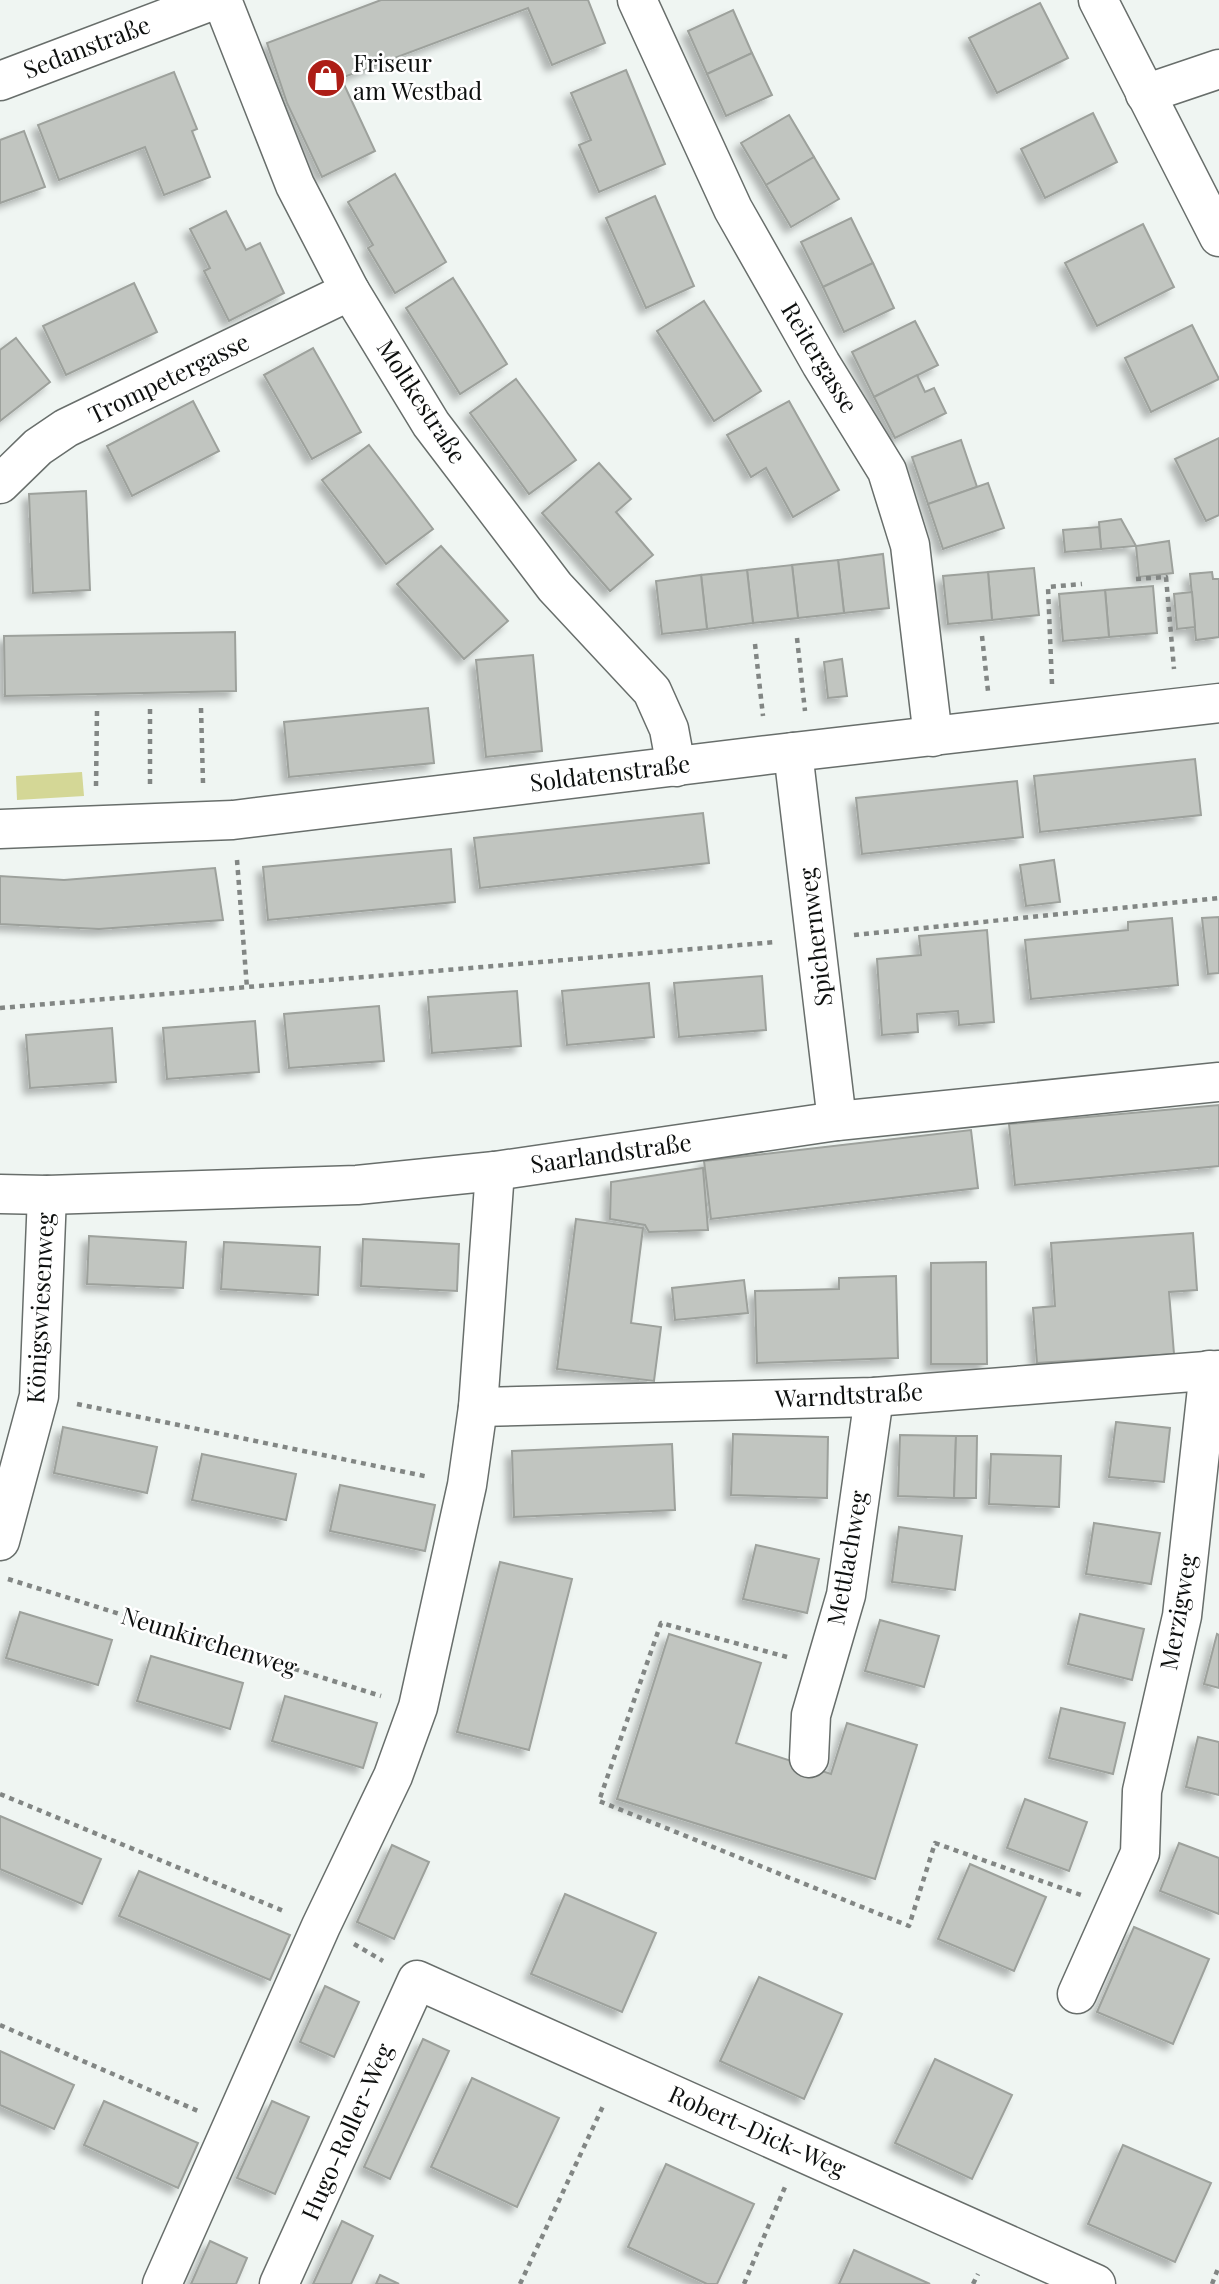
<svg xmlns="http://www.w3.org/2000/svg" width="1219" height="2284" viewBox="0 0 1219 2284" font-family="'Playfair Display',serif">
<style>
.green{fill:#d4d796}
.building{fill:#c1c5c0;stroke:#9da19c;stroke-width:2;filter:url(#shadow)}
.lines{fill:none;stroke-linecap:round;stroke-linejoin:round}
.minor-casing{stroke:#686e6b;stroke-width:41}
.path{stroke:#828684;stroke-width:4.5;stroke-dasharray:5 5;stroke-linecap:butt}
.minor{stroke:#fff;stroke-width:38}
.labels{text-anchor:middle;stroke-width:5;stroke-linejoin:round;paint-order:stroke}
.street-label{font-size:24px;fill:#0e100f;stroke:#fff}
.poi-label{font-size:24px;fill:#0e100f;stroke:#fff;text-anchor:start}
</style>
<defs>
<filter id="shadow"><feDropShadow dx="-6" dy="6" stdDeviation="3.5" flood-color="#0004"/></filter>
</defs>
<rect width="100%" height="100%" fill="#eff5f2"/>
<polygon class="green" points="82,772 84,796 17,800 16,776"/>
<g class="building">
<polygon points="381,0 588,0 605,43 552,65 528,8 341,78 375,151 322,177 287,103 267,43"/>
<polygon points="1040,3 1068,58 997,93 969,38"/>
<polygon points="733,10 752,53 707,74 688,31"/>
<polygon points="752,53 772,95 726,116 707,74"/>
<polygon points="626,70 665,164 599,192 579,145 591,140 571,93"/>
<polygon points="174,72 197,129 192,131 210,177 164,195 145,147 59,180 38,125"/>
<polygon points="1093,113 1117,162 1045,198 1021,149"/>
<polygon points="789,115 814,157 766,185 741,143"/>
<polygon points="24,131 45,187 0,203 0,140"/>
<polygon points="814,157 839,199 791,227 766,185"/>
<polygon points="395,174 446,262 395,293 368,248 373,245 348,202"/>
<polygon points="655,196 694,286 646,308 606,218"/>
<polygon points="226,211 246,250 260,243 284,293 229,321 204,271 210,268 190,229"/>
<polygon points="851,218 873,263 823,287 801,242"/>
<polygon points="1143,224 1174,287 1097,326 1065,263"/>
<polygon points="873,263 894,308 844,332 823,287"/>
<polygon points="453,278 507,364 460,394 406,308"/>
<polygon points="134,283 157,332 66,375 43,326"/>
<polygon points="704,301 761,391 714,421 657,331"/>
<polygon points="915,321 938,365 874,397 852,352"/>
<polygon points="1192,325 1219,379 1151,412 1125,358"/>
<polygon points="16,338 50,382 0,421 0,350"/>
<polygon points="313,348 361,432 312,459 264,375"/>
<polygon points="917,375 925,392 934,388 946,413 895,438 874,397"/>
<polygon points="516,379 576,460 529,494 470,413"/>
<polygon points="193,401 219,451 132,496 107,446"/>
<polygon points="789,401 839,490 793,517 766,468 751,477 727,435"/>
<polygon points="1219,438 1219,515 1206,521 1175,459"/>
<polygon points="961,440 977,487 928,504 912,457"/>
<polygon points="369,445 433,529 386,564 322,480"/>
<polygon points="599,463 631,499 616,512 653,555 610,591 542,513"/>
<polygon points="988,483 1004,528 943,549 928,504"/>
<polygon points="86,491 90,590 33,593 29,494"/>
<polygon points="1121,519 1136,546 1101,549 1099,522"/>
<polygon points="1099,527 1101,549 1065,552 1063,530"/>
<polygon points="1169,541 1173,573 1139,577 1136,546"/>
<polygon points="441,546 508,621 464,659 397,584"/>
<polygon points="883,554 889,608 844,613 838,560"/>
<polygon points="838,560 844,613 798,618 792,565"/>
<polygon points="792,565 798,618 753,623 747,570"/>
<polygon points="1034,568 1039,615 992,620 988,572"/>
<polygon points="747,570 753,623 707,629 701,575"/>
<polygon points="988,572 992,620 948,624 943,576"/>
<polygon points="1212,572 1213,579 1219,579 1219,637 1196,640 1190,574"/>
<polygon points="701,575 707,629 662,634 656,581"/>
<polygon points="1153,586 1157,633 1109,637 1105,590"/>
<polygon points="1105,590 1109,637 1063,641 1059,594"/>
<polygon points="1192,592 1195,627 1177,629 1174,594"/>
<polygon points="235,632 236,691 5,696 4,636"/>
<polygon points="533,655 542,751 486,757 476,660"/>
<polygon points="842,659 847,696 828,698 824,662"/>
<polygon points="428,708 434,763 289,777 284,722"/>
<polygon points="1195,759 1201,815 1040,832 1034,776"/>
<polygon points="1017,781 1023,837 862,854 856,798"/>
<polygon points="703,813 709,863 480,888 474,838"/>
<polygon points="451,849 455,902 268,920 263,867"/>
<polygon points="1054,860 1060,902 1026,906 1020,865"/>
<polygon points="215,868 223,920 99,929 0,924 0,876 64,880"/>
<polygon points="1219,917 1219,973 1208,974 1202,918"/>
<polygon points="1172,918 1178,985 1031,999 1025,940 1128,930 1128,922"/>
<polygon points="987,930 994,1022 959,1025 958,1011 917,1014 918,1032 882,1035 877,959 921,955 919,936"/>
<polygon points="762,976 766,1030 679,1037 674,983"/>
<polygon points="649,983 654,1037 567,1045 562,991"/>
<polygon points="517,991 521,1046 432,1053 428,997"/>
<polygon points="379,1006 384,1061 289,1068 284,1014"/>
<polygon points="255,1021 259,1072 167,1079 163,1028"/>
<polygon points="112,1028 116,1082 30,1088 26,1035"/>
<polygon points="1219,1105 1219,1166 1015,1185 1009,1124"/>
<polygon points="971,1130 978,1188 711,1219 704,1161"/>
<polygon points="703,1168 708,1230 649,1232 645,1225 610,1219 611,1182"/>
<polygon points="576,1219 643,1228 631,1323 661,1327 654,1381 557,1369"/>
<polygon points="1193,1233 1197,1290 1169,1292 1174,1354 1037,1363 1033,1308 1055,1306 1051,1243"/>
<polygon points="89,1236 186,1242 183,1288 87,1284"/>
<polygon points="363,1239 459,1244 457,1291 361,1286"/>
<polygon points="224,1242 320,1247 318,1295 221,1289"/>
<polygon points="986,1262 987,1364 931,1364 931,1263"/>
<polygon points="896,1276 898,1358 757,1363 755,1291 839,1289 839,1278"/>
<polygon points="744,1280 748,1313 675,1320 672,1288"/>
<polygon points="1116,1422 1170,1428 1164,1482 1109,1477"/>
<polygon points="63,1427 157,1447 147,1493 54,1473"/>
<polygon points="733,1434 828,1437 827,1498 731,1495"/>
<polygon points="900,1435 956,1436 954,1498 898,1496"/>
<polygon points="956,1436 977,1436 976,1498 954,1498"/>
<polygon points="672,1444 675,1510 514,1517 512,1451"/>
<polygon points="202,1454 296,1474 286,1520 192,1500"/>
<polygon points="991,1454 1061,1456 1059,1507 989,1504"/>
<polygon points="340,1485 435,1505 425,1551 330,1531"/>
<polygon points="1094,1523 1160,1533 1151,1584 1086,1574"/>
<polygon points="899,1527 962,1536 955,1590 892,1582"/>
<polygon points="756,1545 819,1559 807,1613 743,1599"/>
<polygon points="500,1562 572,1579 529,1750 457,1732"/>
<polygon points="20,1612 112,1640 98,1685 6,1658"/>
<polygon points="1080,1614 1144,1629 1132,1680 1068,1664"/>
<polygon points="880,1620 939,1636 924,1687 865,1671"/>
<polygon points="669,1634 761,1663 736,1743 831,1774 847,1723 917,1745 875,1879 617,1799"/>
<polygon points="1217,1634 1219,1635 1219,1688 1204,1684"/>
<polygon points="151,1656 243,1683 230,1729 137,1701"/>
<polygon points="285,1696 377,1723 363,1768 272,1741"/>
<polygon points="1061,1708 1125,1723 1113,1774 1049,1758"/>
<polygon points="1198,1737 1219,1742 1219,1795 1186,1787"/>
<polygon points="1025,1799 1087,1822 1069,1871 1007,1848"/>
<polygon points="0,1816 101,1859 82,1904 0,1869"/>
<polygon points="1179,1843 1219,1858 1219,1914 1160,1891"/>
<polygon points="392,1845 429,1862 394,1939 357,1922"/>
<polygon points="970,1864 1046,1897 1014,1971 938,1939"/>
<polygon points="139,1871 290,1935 270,1980 119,1916"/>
<polygon points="565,1894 656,1933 622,2012 531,1974"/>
<polygon points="1134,1927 1209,1959 1173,2044 1097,2012"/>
<polygon points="759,1977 842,2014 804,2099 720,2061"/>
<polygon points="325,1986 359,2002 334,2057 300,2042"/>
<polygon points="423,2039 449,2051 390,2179 364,2167"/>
<polygon points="0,2051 74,2085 54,2129 0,2105"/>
<polygon points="935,2059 1012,2095 972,2179 895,2143"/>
<polygon points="472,2078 559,2118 517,2207 431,2167"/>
<polygon points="104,2101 198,2143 178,2188 84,2145"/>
<polygon points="272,2101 309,2117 275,2194 237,2178"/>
<polygon points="1123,2145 1211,2183 1175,2262 1088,2224"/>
<polygon points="666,2164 754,2204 717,2284 707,2284 628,2247"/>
<polygon points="342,2221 373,2236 351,2284 313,2284"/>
<polygon points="210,2241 247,2258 236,2284 191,2284"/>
<polygon points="854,2250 930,2284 839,2284"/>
<polygon points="380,2275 399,2284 376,2284"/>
</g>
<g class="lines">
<g class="minor-casing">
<g id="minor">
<polyline points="222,0 295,185 350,291 431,424 555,587 652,691 669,729 676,767"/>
<polyline points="637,0 733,209 821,364 887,471 910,545 933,737"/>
<polyline points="1098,0 1219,237"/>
<polyline points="0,81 214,0"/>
<polyline points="1145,94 1219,69"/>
<polyline points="0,484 38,447 66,428 350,291"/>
<polyline points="793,752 837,1121"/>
<polyline points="0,829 233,820 767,755 1219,703"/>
<polyline points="0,1194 47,1195 357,1185 495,1171 837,1121 1219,1082"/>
<polyline points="478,1407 874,1397 1219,1370"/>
<polyline points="0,1541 39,1396 47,1195"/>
<polyline points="809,1758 811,1715 846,1595 874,1397"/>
<polyline points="1077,1994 1140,1853 1142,1791 1182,1616 1209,1370"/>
<polyline points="162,2284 321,1926 393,1776 418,1707 467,1485 478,1407 495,1171"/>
<polyline points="279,2284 417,1980 1096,2284"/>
</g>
</g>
<g class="path">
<polyline points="1136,579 1166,577 1174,669"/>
<polyline points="982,636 988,691"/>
<polyline points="797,638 805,711"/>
<polyline points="755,644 763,716"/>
<polyline points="1052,684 1048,587 1082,584"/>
<polyline points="201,708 203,783"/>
<polyline points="150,784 150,708"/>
<polyline points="96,786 97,711"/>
<polyline points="237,860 247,988"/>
<polyline points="854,935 1219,898"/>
<polyline points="0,1008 776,942"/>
<polyline points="77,1404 429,1477"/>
<polyline points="8,1579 381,1696"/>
<polyline points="787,1657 661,1623 599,1801 909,1926 935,1843 1081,1895"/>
<polyline points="0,1794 286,1912"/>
<polyline points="354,1944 383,1961"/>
<polyline points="0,2025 198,2111"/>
<polyline points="520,2284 604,2104"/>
<polyline points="744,2284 785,2187"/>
<polyline points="973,2284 978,2274"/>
<polyline points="1212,2284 1219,2266"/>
</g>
<use href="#minor" class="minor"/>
</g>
<defs>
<g id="shop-disc" transform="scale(2.0125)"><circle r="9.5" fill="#ad1d16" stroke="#fff"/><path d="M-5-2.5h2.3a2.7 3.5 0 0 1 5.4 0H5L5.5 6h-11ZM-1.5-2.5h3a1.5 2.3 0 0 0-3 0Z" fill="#fff"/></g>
</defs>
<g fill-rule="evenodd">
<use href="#shop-disc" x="326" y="78"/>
</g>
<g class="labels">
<g class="street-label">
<text transform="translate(87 48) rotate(-21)" y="8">Sedanstraße</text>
<text transform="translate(819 358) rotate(59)" y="8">Reitergasse</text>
<text transform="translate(169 379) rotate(-26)" y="8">Trompetergasse</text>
<text transform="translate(421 402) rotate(57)" y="8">Moltkestraße</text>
<text transform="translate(610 774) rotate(-7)" y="8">Soldatenstraße</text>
<text transform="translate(816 937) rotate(-97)" y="8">Spichernweg</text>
<text transform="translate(611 1154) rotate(-8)" y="8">Saarlandstraße</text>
<text transform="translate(41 1308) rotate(-87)" y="8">Königswiesenweg</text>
<text transform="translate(849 1396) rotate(-3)" y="8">Warndtstraße</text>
<text transform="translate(848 1558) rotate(-80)" y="8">Mettlachweg</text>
<text transform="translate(1179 1612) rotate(-80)" y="8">Merzigweg</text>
<text transform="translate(209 1642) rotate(17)" y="8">Neunkirchenweg</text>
<text transform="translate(348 2132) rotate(-66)" y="8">Hugo-Roller-Weg</text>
<text transform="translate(757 2132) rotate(24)" y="8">Robert-Dick-Weg</text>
</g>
<g class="poi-label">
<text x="353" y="72">Friseur<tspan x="353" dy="28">am Westbad</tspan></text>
</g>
</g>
</svg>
